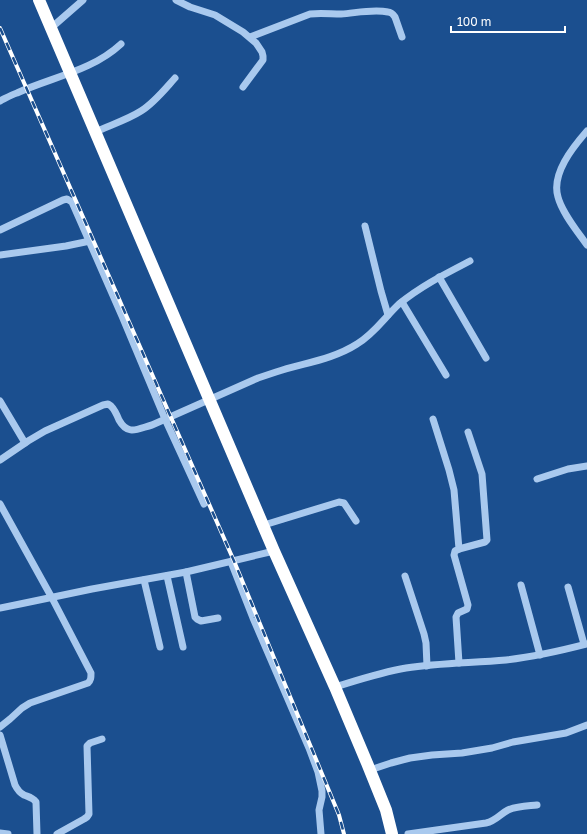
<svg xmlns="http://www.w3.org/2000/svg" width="587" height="834" viewBox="0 0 587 834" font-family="'Golos Text',sans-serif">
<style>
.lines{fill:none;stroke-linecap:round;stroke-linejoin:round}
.minor{stroke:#a9c9ee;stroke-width:7}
.highway{stroke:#fff;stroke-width:12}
.rail-casing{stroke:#fff;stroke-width:4}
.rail{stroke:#1b4f8f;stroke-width:2.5;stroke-dasharray:8;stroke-linecap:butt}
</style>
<rect width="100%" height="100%" fill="#1b4f8f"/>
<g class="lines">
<g class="minor">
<polyline points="176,0 190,7 215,15 243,32 256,43 262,52 263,56 263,60 243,87"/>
<polyline points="51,28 83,0"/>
<path d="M250,37L310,14C320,13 331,14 341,14C356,13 373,9 388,12C391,12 393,14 395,17L402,37"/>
<path d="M0,101C6,98 11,95 17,93C52,77 92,71 121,44"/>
<path d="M587,131C573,147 551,174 558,197C562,213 578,232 587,245"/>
<path d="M95,132C110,125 127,120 141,111C154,103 165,89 175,78"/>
<polyline points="365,226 381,291 388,315"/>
<polyline points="0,230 63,200 67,199 72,202 122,316 165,419 204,504"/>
<polyline points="0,255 66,246 90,241"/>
<polyline points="439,277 486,358"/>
<polyline points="402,302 446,375"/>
<polyline points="0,401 25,443"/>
<polyline points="433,419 449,470 454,490 459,549 455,551 454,555 468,605 467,609 458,613 456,617 459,663"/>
<path d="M0,460L28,441L45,431L103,405L108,404L111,406C115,410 117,415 119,420C128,436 137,429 152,425L258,378C264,376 270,374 276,372C303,363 332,360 357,344C374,334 385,317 399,304C421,286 445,274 470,261"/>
<polyline points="537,479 568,469 587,466"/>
<path d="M0,504L52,598L91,673C91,678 91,680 88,683L30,703L22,708L10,719L0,727"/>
<polyline points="264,525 339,502 344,503 356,521"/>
<polyline points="459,549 485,542 487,540 482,474 468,432"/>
<polyline points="231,562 253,618 309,748 318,772 322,791 322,797 319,810 321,834"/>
<polyline points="186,572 195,617 197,619 201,621 218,618"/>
<polyline points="167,576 183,647"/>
<polyline points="405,576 424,634 426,643 427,666"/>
<polyline points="144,580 160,647"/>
<polyline points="521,585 540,655"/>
<polyline points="568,587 584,644"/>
<polyline points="0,608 20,604 92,589 186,572 274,551"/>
<path d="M335,687C358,680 382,672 406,668C439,663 473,663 506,660C534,657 560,651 587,644"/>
<path d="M0,735L15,785C17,789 20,793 24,795C29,797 32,797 36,802L37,834"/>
<polyline points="370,770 391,763 410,758 432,755 462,753 492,748 513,742 566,733 587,725"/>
<polyline points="0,833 8,834"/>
<polyline points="57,834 84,819 87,817 89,814 87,746 90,743 102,739"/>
<path d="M408,834L486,823C496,821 500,814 508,810C517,806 528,806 537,805"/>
</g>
<polyline class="highway" points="39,0 274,551 335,687 367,763 386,810 392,834"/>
<g class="rail-casing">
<polyline id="rail" points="0,28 234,561 339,815 344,834"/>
</g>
<use href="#rail" class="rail"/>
</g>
<path d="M451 26v6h114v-6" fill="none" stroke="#ffffff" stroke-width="2"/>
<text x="457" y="26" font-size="12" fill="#ffffff" stroke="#1b4f8f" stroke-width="3" paint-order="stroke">100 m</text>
</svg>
